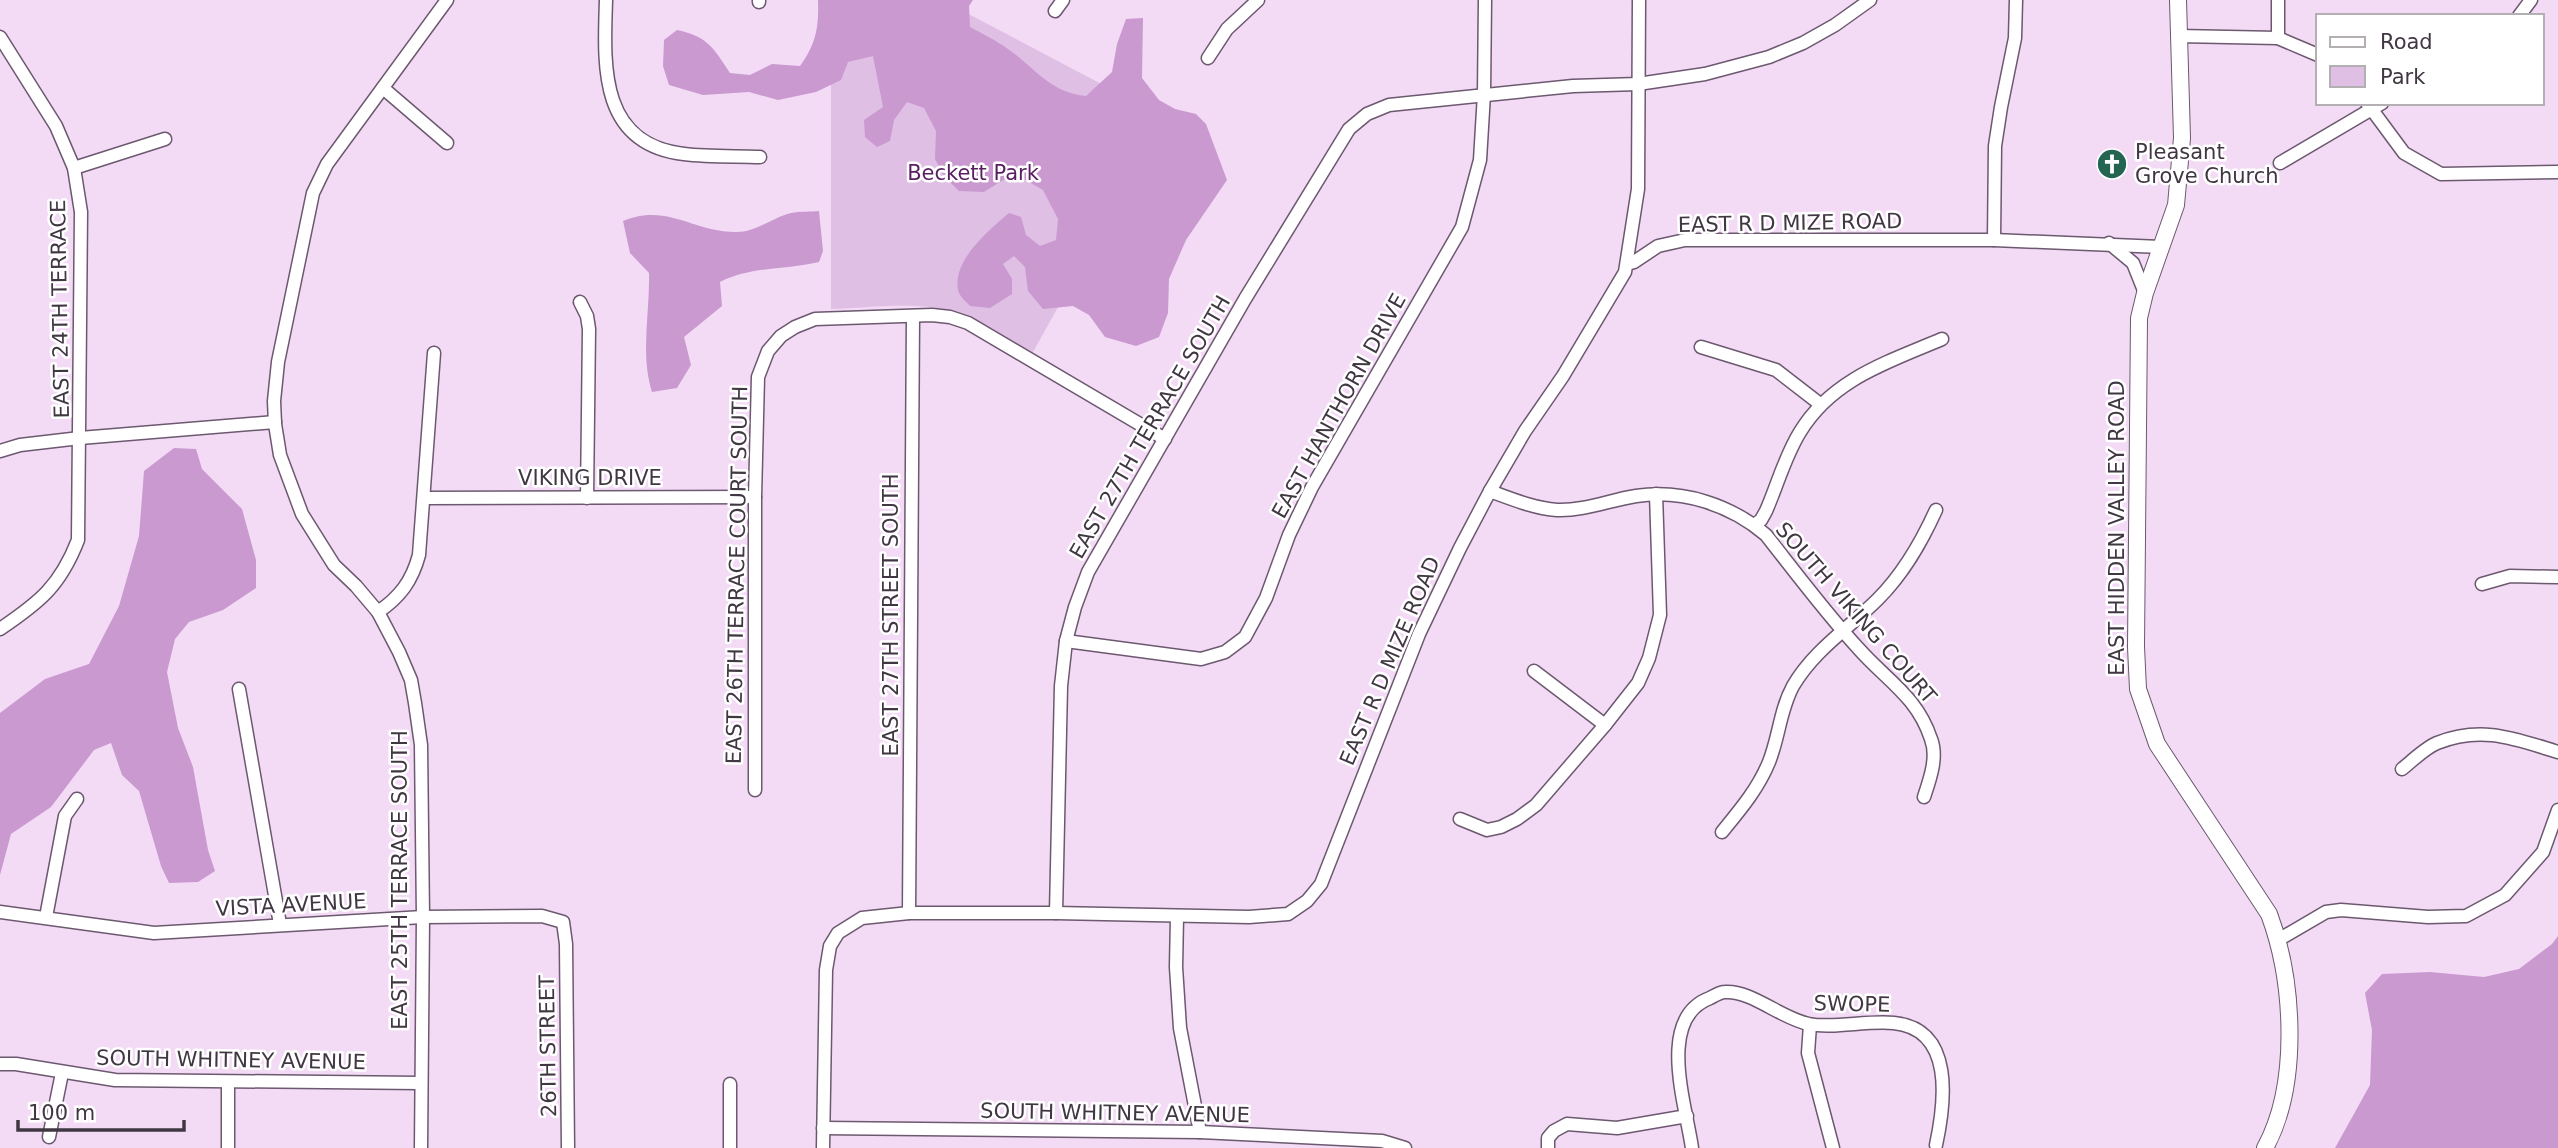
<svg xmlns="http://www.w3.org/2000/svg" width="2558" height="1148" viewBox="0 0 2558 1148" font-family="'DejaVu Sans',sans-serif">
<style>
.green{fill:#dfbfe4}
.forest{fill:#c999d0}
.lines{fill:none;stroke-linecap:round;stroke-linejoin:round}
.minor-casing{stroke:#6c586f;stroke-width:15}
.major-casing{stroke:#6c586f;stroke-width:18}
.minor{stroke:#fff;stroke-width:12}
.major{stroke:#fff;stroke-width:16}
.labels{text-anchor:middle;stroke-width:5;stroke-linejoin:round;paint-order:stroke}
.poi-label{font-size:21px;fill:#403742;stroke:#fff;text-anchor:start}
.park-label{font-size:21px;fill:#581e61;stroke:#fff}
.street-label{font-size:21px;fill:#403742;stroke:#fff}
</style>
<rect width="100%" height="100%" fill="#f3dbf6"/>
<path class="green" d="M838,0H942L1164,117L1033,352C1009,340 986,324 961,314C925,300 869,308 831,309V73Z"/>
<g class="forest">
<path d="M818,0H973L969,6L970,27C983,34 997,41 1008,49C1037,69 1049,92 1086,96L1112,72L1117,44L1126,19L1143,18L1142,78L1159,100L1175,109L1196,114L1206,124L1227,180L1186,240L1169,279L1168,313L1159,337L1136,346L1105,337L1089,315L1073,306L1043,309L1028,291L1025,267L1014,256L1003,264L1012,279V294L990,308L970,306C967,302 961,298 959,293C949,263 989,230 1009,213L1021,217L1026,235L1040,246L1056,240L1058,219L1043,190L1022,178L1003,180L984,192L959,191L944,176L935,159L936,131L924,108L907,102L894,120L890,141L877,147L865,137L864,120L883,107L873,56L848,62L841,80L816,92L778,100L749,92L703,95L669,85L663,66L664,40L677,30C708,37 713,47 730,73L750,75L772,64L800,66C816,44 819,27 818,0Z"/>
<path d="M819,211L823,251L819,262C785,270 752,266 720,282L722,306L684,337L691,365L677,388L652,392C640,354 650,313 649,273L630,253L623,221C668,203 692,232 735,232C755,233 773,217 791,213C800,211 810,212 819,211Z"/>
<polygon points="174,448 196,449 202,469 242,509 256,560 256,588 223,610 189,622 175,639 167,672 178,728 193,767 208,850 215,871 198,882 169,883 161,866 139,791 122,775 111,743 94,750 51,807 11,834 0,875 0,713 45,679 89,664 119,606 139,536 144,471"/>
<polygon points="2558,936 2558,1148 2335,1148 2370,1085 2372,1030 2365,993 2382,974 2430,972 2484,977 2519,969 2552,944"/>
</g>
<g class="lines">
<g class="minor-casing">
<g id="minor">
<path d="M606,0C604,64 598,144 684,154C709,157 735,156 760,157"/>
<polyline points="759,0 759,2"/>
<polyline points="1055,11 1063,0"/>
<polyline points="2519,16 2531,0"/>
<polyline points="2178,36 2278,38 2318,55"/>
<path d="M0,37L56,126L74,168L81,212L78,540C60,586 40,602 0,629"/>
<polyline points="2278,38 2278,0"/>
<polyline points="1208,58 1227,29 1258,0"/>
<polyline points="383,88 447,143"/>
<polyline points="2367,103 2404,153 2441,174 2558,172"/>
<polyline points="2280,163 2382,103"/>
<polyline points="74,168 165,139"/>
<polyline points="1994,240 1995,146 2001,107 2015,38 2016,0"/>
<polyline points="2109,243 2133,263 2145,293"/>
<polyline points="1627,264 1634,262 1658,246 1685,240 1994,240 2161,247"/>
<polyline points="580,302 587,316 589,329 587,498"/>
<polyline points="1701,347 1776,370 1820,404"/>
<polyline points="0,451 20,445 80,438 275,422"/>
<path d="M1490,491C1512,499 1533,508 1557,510C1584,511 1610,500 1636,496C1683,489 1731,505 1766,535C1796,573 1825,612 1858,648C1886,680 1917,696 1931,739C1938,757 1930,779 1924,797"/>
<polyline points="424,498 755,497"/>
<path d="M1754,525L1761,520L1766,511C1777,486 1785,456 1800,432C1832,379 1888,362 1942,339"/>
<polyline points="2482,584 2510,576 2558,577"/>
<path d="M378,612C400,597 412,581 419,555L434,353"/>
<polyline points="1066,641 1201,659 1225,652 1245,637 1266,598 1289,535 1312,487 1462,227 1480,160 1484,94 1485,0"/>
<polyline points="1534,671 1605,725"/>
<polyline points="239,689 280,924"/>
<path d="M2402,769C2412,761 2425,748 2437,743C2482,725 2515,739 2558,752"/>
<polyline points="755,790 755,497 758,377 768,351 781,336 795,327 815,319 932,315 950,317 968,323 1165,439"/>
<polyline points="1460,819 1487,830 1501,827 1517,819 1536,805 1605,725 1638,683 1649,658 1660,615 1656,494"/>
<path d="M1722,832C1740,810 1758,789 1769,762C1779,737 1780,710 1793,686C1814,650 1849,628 1878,599C1904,573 1921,543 1936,510"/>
<polyline points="0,912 154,933 423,917 542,916 563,922 566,944 568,1148"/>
<polyline points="909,913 913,316"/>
<polyline points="1056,913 1061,686 1066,641 1075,607 1088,572 1245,299 1349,129 1367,114 1389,105 1573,86 1638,84 1705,74 1769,57 1803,43 1835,25 1870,0"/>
<polyline points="46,917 65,816 77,799"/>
<polyline points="1177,917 1176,967 1180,1028 1200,1132"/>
<polyline points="2278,940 2326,912 2341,910 2428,917 2466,916 2505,895 2543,852 2558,810"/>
<polyline points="1810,1025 1808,1053 1833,1148"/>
<polyline points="0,1064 16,1064 115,1080 420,1083"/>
<polyline points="730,1084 730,1148"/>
<polyline points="823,1128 1200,1132 1382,1141 1405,1148"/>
<polyline points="49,1137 62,1073"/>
<polyline points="228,1148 228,1082"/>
<polyline points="421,1148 423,917 421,745 415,703 411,680 399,652 378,612 356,586 334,565 302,514 280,455 275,424 274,401 278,362 313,193 327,164 447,0"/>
<polyline points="823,1148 826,970 830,946 838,933 862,918 909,913 1056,913 1249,917 1288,914 1307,901 1321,884 1419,634 1460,548 1490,491 1525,431 1563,376 1625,272 1638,189 1639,0"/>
<polyline points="1548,1148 1548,1138 1554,1131 1567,1124 1617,1128 1687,1116"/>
<path d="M1692,1148C1686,1105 1656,1018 1710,998C1714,996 1720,992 1725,992C1751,990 1782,1019 1809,1024C1833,1029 1868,1020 1894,1023C1955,1029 1945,1103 1936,1145"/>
</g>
</g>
<g class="major-casing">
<path id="major" d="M2178,0L2182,138L2176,205L2145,293L2139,318L2136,647L2138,689L2157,744L2269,914C2294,981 2300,1084 2265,1148"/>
</g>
<use href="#minor" class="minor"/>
<use href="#major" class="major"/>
</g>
<defs>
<g id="church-disc" transform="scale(1.575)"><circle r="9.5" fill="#236452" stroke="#fff"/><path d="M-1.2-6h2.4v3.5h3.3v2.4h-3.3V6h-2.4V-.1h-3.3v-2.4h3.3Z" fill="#fff"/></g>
</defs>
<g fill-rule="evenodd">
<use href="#church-disc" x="2112" y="164"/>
</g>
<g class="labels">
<g class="poi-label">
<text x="2135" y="159">Pleasant<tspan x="2135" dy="24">Grove Church</tspan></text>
</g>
<g class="park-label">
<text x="973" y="180">Beckett Park</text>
</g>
<g class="street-label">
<text transform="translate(1790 223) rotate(-1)" y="7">EAST R D MIZE ROAD</text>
<text transform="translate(60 309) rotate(-91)" y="7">EAST 24TH TERRACE</text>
<text transform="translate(1339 406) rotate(-61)" y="7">EAST HANTHORN DRIVE</text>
<text transform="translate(1150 427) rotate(-60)" y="7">EAST 27TH TERRACE SOUTH</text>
<text x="590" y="485">VIKING DRIVE</text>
<text transform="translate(2117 528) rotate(-90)" y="7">EAST HIDDEN VALLEY ROAD</text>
<text transform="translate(737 575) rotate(-89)" y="7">EAST 26TH TERRACE COURT SOUTH</text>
<text transform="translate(1856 613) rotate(49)" y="7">SOUTH VIKING COURT</text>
<text transform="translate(891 615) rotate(-90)" y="7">EAST 27TH STREET SOUTH</text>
<text transform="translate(1390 661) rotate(-67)" y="7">EAST R D MIZE ROAD</text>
<text transform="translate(400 880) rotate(-90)" y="7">EAST 25TH TERRACE SOUTH</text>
<text transform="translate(291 905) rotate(-3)" y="7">VISTA AVENUE</text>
<text transform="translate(1852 1004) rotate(1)" y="7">SWOPE</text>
<text transform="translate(548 1046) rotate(-91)" y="7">26TH STREET</text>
<text transform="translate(231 1060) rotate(1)" y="7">SOUTH WHITNEY AVENUE</text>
<text transform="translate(1115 1113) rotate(1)" y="7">SOUTH WHITNEY AVENUE</text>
</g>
</g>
<rect x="2316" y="14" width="228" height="91" fill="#ffffff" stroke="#b3afb3" stroke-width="2"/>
<rect x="2330" y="37" width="35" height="10" fill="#ffffff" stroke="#b3afb3" stroke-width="2"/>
<text x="2380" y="49" font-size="21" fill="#403742">Road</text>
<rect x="2330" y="66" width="35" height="21" fill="#dfbfe4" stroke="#b3afb3" stroke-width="2"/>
<text x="2380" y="84" font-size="21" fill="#403742">Park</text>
<path d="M18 1120v10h166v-10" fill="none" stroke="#403742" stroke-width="3.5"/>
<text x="28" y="1120" font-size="21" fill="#403742" stroke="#ffffff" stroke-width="5" paint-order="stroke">100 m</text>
</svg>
